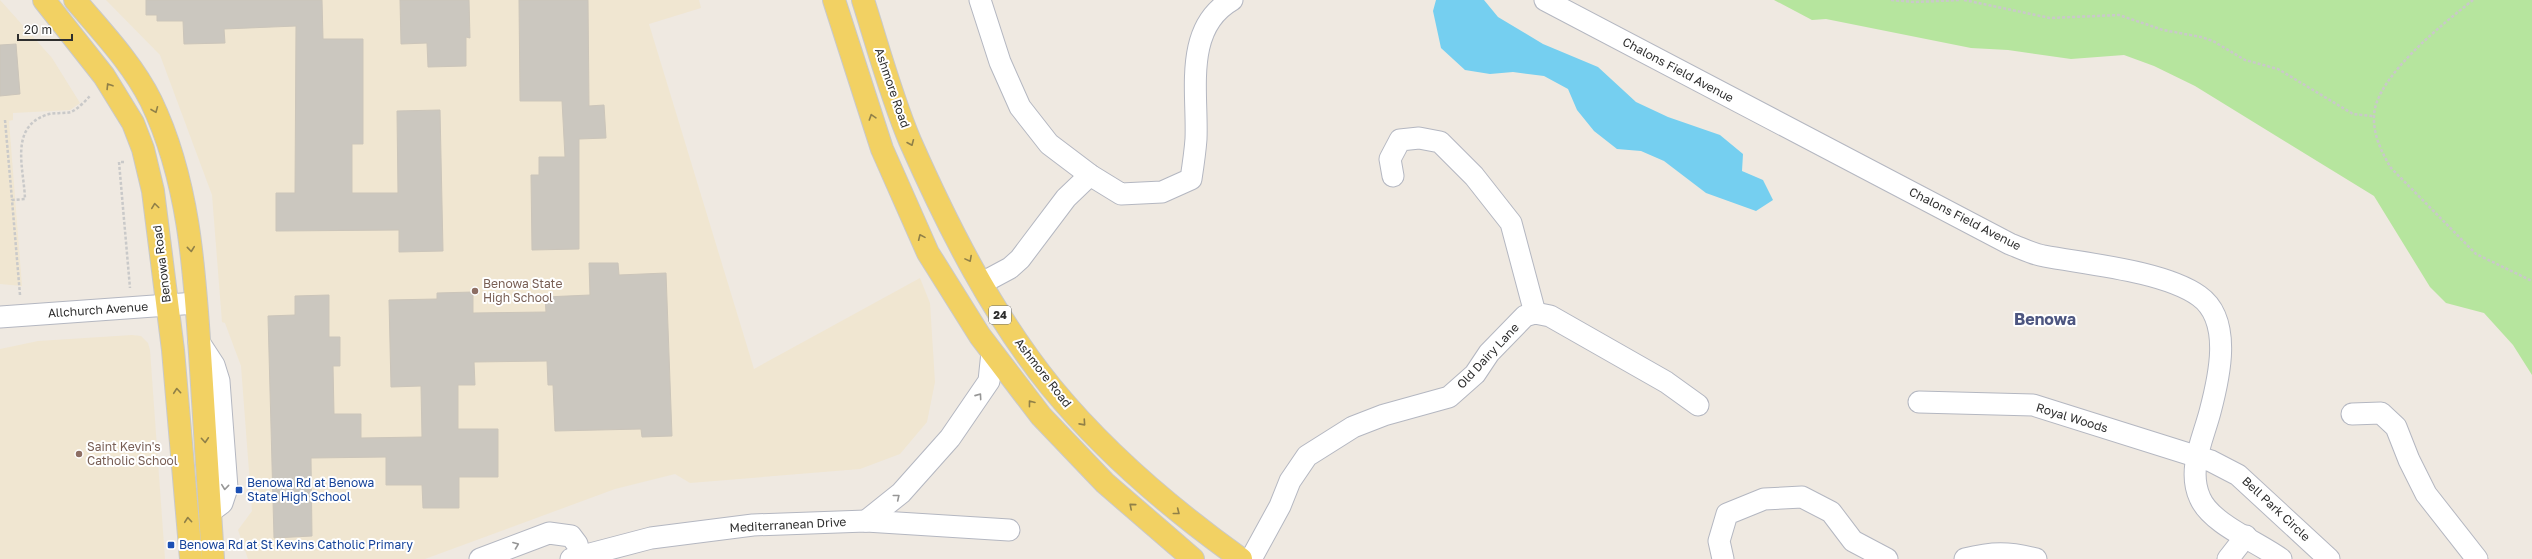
<svg xmlns="http://www.w3.org/2000/svg" width="2532" height="559" viewBox="0 0 2532 559" font-family="'Golos Text',sans-serif">
<style>
.education{fill:#f0e6d1}
.green{fill:#b6e59e}
.water{fill:#75cff0}
.building{fill:#cbc7bf;stroke:#cbc5ba}
.lines{fill:none;stroke-linecap:round;stroke-linejoin:round}
.minor-casing{stroke:#b4b7c1;stroke-width:23}
.major-casing{stroke:#c9c9c9;stroke-width:24}
.path{stroke:#c9c9c9;stroke-width:2.5;stroke-dasharray:3 2;stroke-linecap:butt}
.minor{stroke:#fff;stroke-width:21}
.major{stroke:#f2d163;stroke-width:22}
.oneway{stroke:#908048}
.oneway2{stroke:#969696}
.education-dot{fill:#8d6e63;stroke:#fff;stroke-width:1.5}
.transit-dot{fill:#1a4fb4;stroke:#fff;stroke-width:1.5}
.labels{text-anchor:middle;stroke-width:4;stroke-linejoin:round;paint-order:stroke}
.shield{fill:#fff;stroke:#6d6d6d;stroke-width:1}
.shield-label{font-size:11px;font-weight:bold;fill:#2e2e2e}
.street-label{font-size:12px;fill:#2e2e2e;stroke:#fff}
.education-label{font-size:12px;fill:#785e54;stroke:#fff;text-anchor:start}
.transit-label{font-size:12px;fill:#164399;stroke:#fff;text-anchor:start}
.district-label{font-size:16px;font-weight:bold;fill:#4d5680;stroke:#fff}
</style>
<rect width="100%" height="100%" fill="#efe9e1"/>
<g class="education">
<polygon points="0,0 52,58 80,103 70,110 13,113 13,120 9,121 22,286 0,284"/>
<polygon points="106,0 699,0 701,8 649,24 754,369 920,278 930,303 935,382 927,422 900,454 860,469 690,483 675,474 615,489 425,559 248,559 238,530 252,511 241,366 225,323 222,322 212,195 160,55"/>
<polygon points="132,335 141,336 148,343 150,350 165,559 0,559 0,349 38,341"/>
</g>
<polygon class="green" points="1774,0 2532,0 2532,375 2513,345 2484,313 2446,303 2430,287 2374,196 2195,86 2154,66 2124,55 2071,59 2008,50 1971,48 1826,19 1812,20"/>
<polygon class="water" points="1436,0 1484,0 1498,17 1543,44 1598,67 1636,102 1668,117 1720,135 1743,154 1742,171 1763,180 1773,200 1756,211 1706,193 1664,161 1641,151 1617,149 1594,131 1577,110 1568,89 1544,76 1513,72 1490,74 1465,70 1441,48 1433,11"/>
<g class="building">
<polygon points="146,0 322,0 323,39 363,39 363,144 352,144 352,193 398,193 397,111 440,110 443,251 399,252 399,230 276,231 276,193 295,193 296,26 224,29 225,43 184,44 183,21 157,21 157,15 146,15"/>
<polygon points="400,0 469,0 470,38 466,37 466,66 428,67 427,43 401,44"/>
<polygon points="519,0 588,0 589,106 604,105 606,138 579,139 579,249 532,250 531,175 539,175 539,157 565,157 562,101 520,101"/>
<polygon points="16,44 20,94 0,96 0,45"/>
<polygon points="589,263 618,263 619,275 666,273 672,436 642,437 641,429 555,431 553,385 548,385 547,361 474,362 475,385 458,385 458,429 498,429 498,477 459,477 459,508 423,508 422,485 386,485 386,457 311,458 312,536 274,538 268,316 295,315 295,296 329,295 329,337 340,337 340,366 333,366 334,414 361,414 361,438 422,437 421,386 391,387 389,300 437,299 437,293 473,292 473,313 546,312 545,297 590,295"/>
</g>
<g class="lines">
<g class="minor-casing">
<g id="minor">
<path d="M980,0L1000,62L1020,107L1049,144L1090,175L1121,194L1162,192L1191,179C1193,166 1195,153 1196,139C1198,93 1183,28 1232,0"/>
<path d="M1545,0L2010,244C2021,248 2032,254 2044,256C2086,264 2164,271 2199,296C2233,320 2219,378 2210,412C2203,439 2187,470 2200,498C2211,524 2258,542 2281,559"/>
<polyline points="1393,176 1390,159 1400,140 1419,138 1440,142 1474,176 1511,223 1535,313"/>
<polyline points="982,283 1010,268 1020,259 1066,198 1090,175"/>
<polyline points="0,317 196,303"/>
<polyline points="199,342 214,365 219,381 227,488 222,503 210,512"/>
<polyline points="1919,402 2033,405 2211,461 2238,475 2329,559"/>
<polyline points="2352,414 2381,413 2396,427 2409,460 2426,494 2477,559"/>
<polyline points="866,521 901,493 950,438 989,381 992,352"/>
<polyline points="480,559 549,533 571,536 577,544 581,559"/>
<polyline points="571,559 651,538 753,525 866,521 1009,530"/>
<polyline points="1251,559 1280,506 1290,481 1307,456 1353,427 1384,415 1449,397 1475,374 1489,353 1525,316 1535,313 1550,316 1666,382 1698,405"/>
<polyline points="1723,559 1719,541 1727,514 1764,499 1802,497 1831,512 1853,541 1887,559"/>
<path d="M1965,559C1992,552 2009,552 2036,559"/>
<polyline points="2228,559 2246,536"/>
</g>
</g>
<g class="major-casing">
<g id="major">
<polyline points="44,0 104,76 133,123 143,149 153,191 173,350 191,559"/>
<path d="M75,0C102,32 132,63 151,101C191,184 195,279 201,369C205,433 209,496 213,559"/>
<polyline points="834,0 882,149 928,253 980,336 1041,416 1105,483 1193,559"/>
<path d="M863,0C878,47 891,96 910,141C948,227 992,314 1051,387C1106,454 1171,509 1241,559"/>
</g>
</g>
<g class="path">
<polyline points="1891,0 1915,2 1961,0"/>
<polyline points="1964,0 2050,18 2119,15 2163,30 2201,37 2213,41 2245,60 2278,69 2353,114 2373,116"/>
<path d="M2473,0C2444,23 2375,77 2374,116C2373,135 2382,153 2391,168L2476,254L2532,281"/>
<polyline points="5,120 12,200"/>
<polyline points="124,162 119,162 130,288"/>
<path d="M20,295L12,200L25,199C24,169 9,128 46,115C54,112 63,114 71,112C78,109 85,101 90,96"/>
</g>
<use href="#minor" class="minor"/>
<use href="#major" class="major"/>
</g>
<defs><path id="oneway-chevron" d="M-2-3.5L2.5 0L-2 3.5" fill="none" stroke-width="1.6" stroke-linecap="round" stroke-linejoin="round"/></defs>
<g class="oneway">
<use href="#oneway-chevron" transform="translate(109 86) rotate(-122)"/>
<use href="#oneway-chevron" transform="translate(155 110) rotate(68)"/>
<use href="#oneway-chevron" transform="translate(872 117) rotate(-108)"/>
<use href="#oneway-chevron" transform="translate(911 143) rotate(67)"/>
<use href="#oneway-chevron" transform="translate(155 206) rotate(-98)"/>
<use href="#oneway-chevron" transform="translate(921 237) rotate(-114)"/>
<use href="#oneway-chevron" transform="translate(191 249) rotate(84)"/>
<use href="#oneway-chevron" transform="translate(969 259) rotate(62)"/>
<use href="#oneway-chevron" transform="translate(177 391) rotate(-95)"/>
<use href="#oneway-chevron" transform="translate(1031 403) rotate(-128)"/>
<use href="#oneway-chevron" transform="translate(1083 423) rotate(48)"/>
<use href="#oneway-chevron" transform="translate(205 440) rotate(86)"/>
<use href="#oneway-chevron" transform="translate(1132 506) rotate(-139)"/>
<use href="#oneway-chevron" transform="translate(1177 512) rotate(38)"/>
<use href="#oneway-chevron" transform="translate(188 520) rotate(-95)"/>
</g>
<g class="oneway2">
<use href="#oneway-chevron" transform="translate(979 396) rotate(-55)"/>
<use href="#oneway-chevron" transform="translate(225 487) rotate(96)"/>
<use href="#oneway-chevron" transform="translate(897 497) rotate(-39)"/>
<use href="#oneway-chevron" transform="translate(516 545) rotate(-21)"/>
</g>
<g class="education-dot">
<circle cx="475" cy="291" r="4"/>
<circle cx="79" cy="454" r="4"/>
</g>
<g class="transit-dot">
<rect x="235" y="486" width="8" height="8" rx="2"/>
<rect x="167" y="541" width="8" height="8" rx="2"/>
</g>
<g class="labels">
<rect class="shield" x="989" y="306" width="22" height="18" rx="3"/>
<g class="shield-label">
<text x="1000" y="319">24</text>
</g>
<g class="street-label">
<text transform="translate(1678 70) rotate(28)" y="4">Chalons Field Avenue</text>
<text transform="translate(892 88) rotate(71)" y="4">Ashmore Road</text>
<text transform="translate(1965 219) rotate(27)" y="4">Chalons Field Avenue</text>
<text transform="translate(162 264) rotate(-97)" y="4">Benowa Road</text>
<text transform="translate(98 310) rotate(-4)" y="4">Allchurch Avenue</text>
<text transform="translate(1488 356) rotate(-47)" y="4">Old Dairy Lane</text>
<text transform="translate(1043 373) rotate(52)" y="4">Ashmore Road</text>
<text transform="translate(2072 418) rotate(17)" y="4">Royal Woods</text>
<text transform="translate(2276 509) rotate(43)" y="4">Bell Park Circle</text>
<text transform="translate(788 525) rotate(-3)" y="4">Mediterranean Drive</text>
</g>
<g class="education-label">
<text x="483" y="288">Benowa State<tspan x="483" dy="14">High School</tspan></text>
<text x="87" y="451">Saint Kevin's<tspan x="87" dy="14">Catholic School</tspan></text>
</g>
<g class="transit-label">
<text x="247" y="487">Benowa Rd at Benowa<tspan x="247" dy="14">State High School</tspan></text>
<text x="179" y="549">Benowa Rd at St Kevins Catholic Primary</text>
</g>
<g class="district-label">
<text x="2045" y="325">Benowa</text>
</g>
</g>
<path d="M18 34v6h54v-6" fill="none" stroke="#2e2e2e" stroke-width="2"/>
<text x="24" y="34" font-size="12" fill="#2e2e2e" stroke="#ffffff" stroke-width="3" paint-order="stroke">20 m</text>
</svg>
